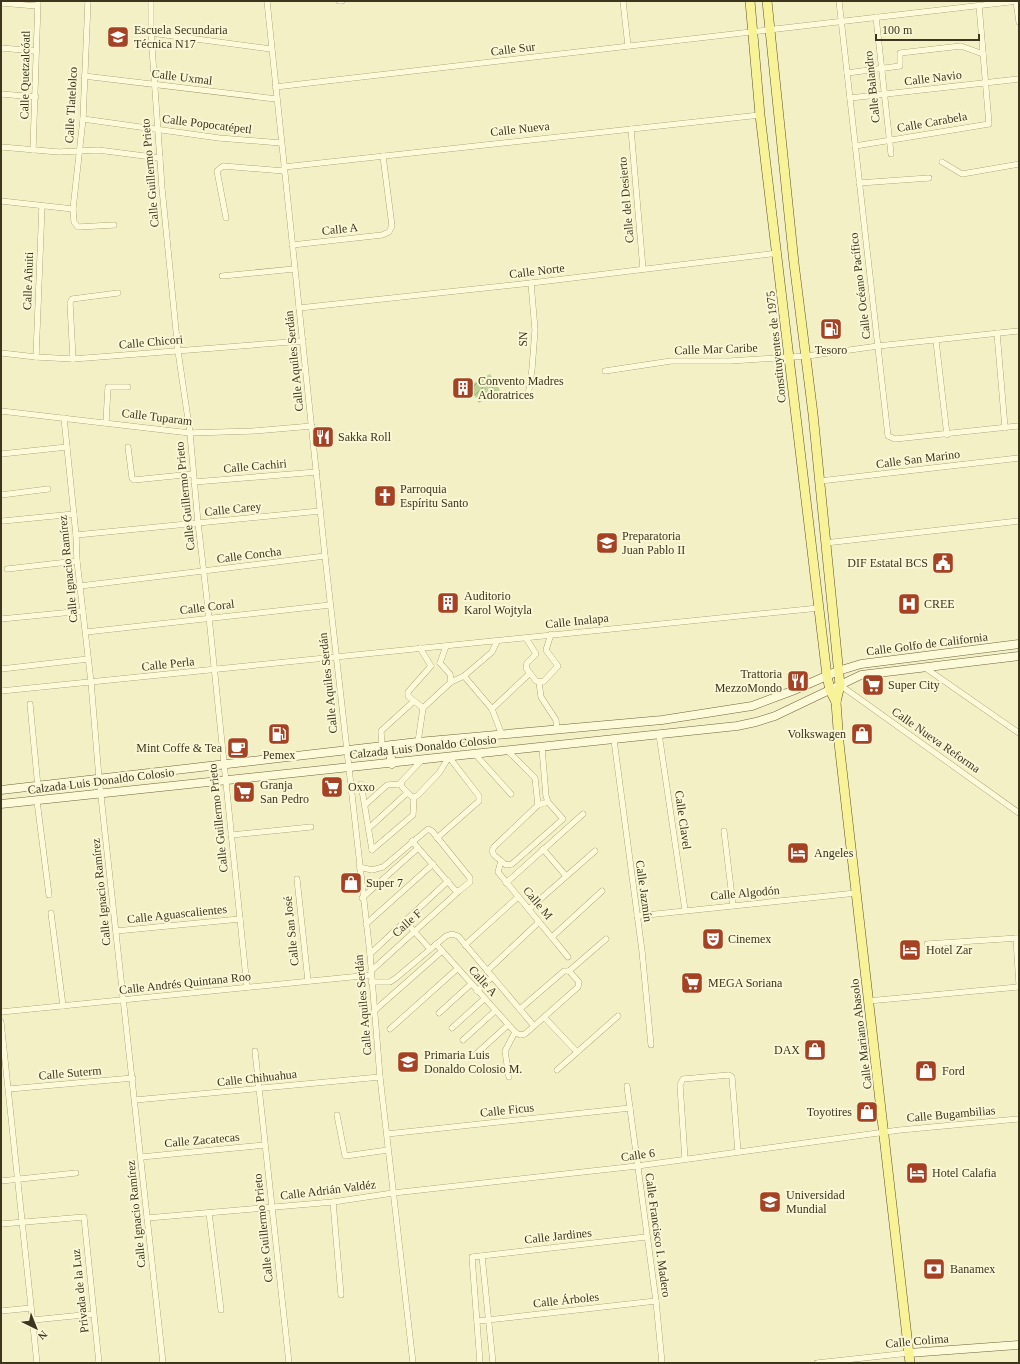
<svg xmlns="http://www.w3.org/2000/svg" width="1020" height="1364" viewBox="0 0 1020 1364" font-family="'Times New Roman',serif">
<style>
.garden{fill:url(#garden-furrows)}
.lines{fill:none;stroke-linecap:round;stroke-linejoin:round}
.street-casing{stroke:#8f8358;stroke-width:6}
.secondary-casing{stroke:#71643b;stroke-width:9}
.primary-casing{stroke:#5d4f2d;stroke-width:10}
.street{stroke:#fcfad9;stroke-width:5.5}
.secondary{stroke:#fcfad9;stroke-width:8}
.primary{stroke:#f8f299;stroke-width:9}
.labels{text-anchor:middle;stroke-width:4;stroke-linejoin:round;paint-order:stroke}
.poi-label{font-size:12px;fill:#3e351e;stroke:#f9f7d5;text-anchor:start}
.street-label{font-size:12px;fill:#3e351e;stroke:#f9f7d5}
</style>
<defs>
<pattern id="garden-furrows" width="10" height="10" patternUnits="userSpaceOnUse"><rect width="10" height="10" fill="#bcd297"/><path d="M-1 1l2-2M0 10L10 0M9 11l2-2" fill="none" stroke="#9aab7b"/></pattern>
</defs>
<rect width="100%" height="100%" fill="#f2f0c4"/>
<polygon class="garden" points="490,374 500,390 479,403 469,386"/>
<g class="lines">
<g class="street-casing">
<g id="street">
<polyline points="88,1 83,119 73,209 74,222 78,227 114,225"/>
<polyline points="151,1 151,33 162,188 178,351 190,433 198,523 209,617 247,987"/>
<polyline points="267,1 325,556 370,954 380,1077 413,1363"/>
<polyline points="339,1 342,1"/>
<polyline points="623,1 628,46"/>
<polyline points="839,1 888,436 895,439 1019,426"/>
<polyline points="1016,1 1019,22"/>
<polyline points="1,3 37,6"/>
<polyline points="876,17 891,154"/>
<polyline points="151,33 271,49"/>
<polyline points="1,48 35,51"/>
<polyline points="847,73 900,66 900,53 961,46 983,54"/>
<polyline points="84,76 276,99"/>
<polyline points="275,87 1018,1"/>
<polyline points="1,94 36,97"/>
<polyline points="850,98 1019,79"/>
<polyline points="83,119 219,138 281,143"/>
<polyline points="631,129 643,269"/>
<polyline points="855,146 989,124 979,5"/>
<polyline points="1,147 59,152 98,150 160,158"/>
<polyline points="33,150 38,1"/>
<polyline points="942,162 962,174 1019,164"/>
<polyline points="284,167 760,115"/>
<polyline points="859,183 929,178"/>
<polyline points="1,201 73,209"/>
<polyline points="226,218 217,171 223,166 284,171"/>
<polyline points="292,245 382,235 389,232 392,226 383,156"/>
<polyline points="222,276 294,269"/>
<polyline points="299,308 531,283 778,253"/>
<polyline points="997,333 1005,428"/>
<polyline points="936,341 947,435"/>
<polyline points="1,353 36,357 73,359 303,341"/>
<polyline points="36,357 42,206"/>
<polyline points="73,359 70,303 72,299 118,293"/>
<polyline points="605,371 671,361 730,361 807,356 878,346 1019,331"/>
<polyline points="528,396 532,369 535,330 531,283"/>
<polyline points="1,411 190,433 253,431 312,426"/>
<polyline points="64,418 76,535 77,561 91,682 99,778 163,1363"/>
<polyline points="106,422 108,387 128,387"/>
<polyline points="128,447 132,478 134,480 193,474"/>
<polyline points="1,454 67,447"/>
<polyline points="820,481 1019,458"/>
<polyline points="194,482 317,472"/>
<polyline points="1,495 48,489"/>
<polyline points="3,521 74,514"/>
<polyline points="76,535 320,511"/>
<polyline points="825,543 1019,521"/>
<polyline points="7,569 77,561"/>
<polyline points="80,586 325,556"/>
<polyline points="1,619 83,611"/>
<polyline points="86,632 330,605"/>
<polyline points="526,638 536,654 527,663 526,668 536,681 543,682 558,666 546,650 551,634"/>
<polyline points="420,648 431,666"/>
<polyline points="440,663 450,674 451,682"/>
<polyline points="440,663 446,646"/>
<polyline points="924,667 1019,733"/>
<polyline points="1,669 88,659"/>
<polyline points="464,676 492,709 502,735"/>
<polyline points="539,682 541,697 556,720 557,730"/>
<polyline points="840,685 1019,813"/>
<polyline points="1,691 819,608"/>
<polyline points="30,704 38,787"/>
<polyline points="423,708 451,682 464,676 492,652 497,641"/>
<polyline points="423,708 408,696 408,692 431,666"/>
<polyline points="492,709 530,673"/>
<polyline points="659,734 685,910"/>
<polyline points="614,740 642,951 651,1045"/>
<polyline points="418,742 423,708"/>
<polyline points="382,748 381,731 414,701"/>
<polyline points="542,748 546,796 548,802 563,819 512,864 506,865 494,855 492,851 494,847 538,805 548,802"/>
<polyline points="507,750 535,778 538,805"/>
<polyline points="475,754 511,794"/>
<polyline points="422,760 401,782 402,787 412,797 417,796 439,773 449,757 479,796 479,801 437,838"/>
<polyline points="361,784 372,850"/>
<polyline points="37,801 49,895"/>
<polyline points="366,804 387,785 401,784"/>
<polyline points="369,828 407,793"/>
<polyline points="724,831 733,905"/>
<polyline points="231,835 311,827"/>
<polyline points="412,841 455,890 459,891"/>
<polyline points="543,849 566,876"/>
<polyline points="372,850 413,815 414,797"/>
<polyline points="501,861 498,872 568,957"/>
<polyline points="359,867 372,870 383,867 428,829 432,831 470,878 470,882 459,891 371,971"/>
<polyline points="297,879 308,981"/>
<polyline points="506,883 583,814"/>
<polyline points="362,898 418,848"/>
<polyline points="529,909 595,851"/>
<polyline points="51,913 63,1006"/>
<polyline points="637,916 856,893"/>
<polyline points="405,921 430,949"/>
<polyline points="366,924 433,864"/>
<polyline points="116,931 240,919"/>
<polyline points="552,937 602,891"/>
<polyline points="1016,938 1019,984"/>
<polyline points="436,944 515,1032 520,1035 525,1034 578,987 579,982 569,971"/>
<polyline points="927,944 1019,938"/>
<polyline points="465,945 518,897"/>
<polyline points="370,954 448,881"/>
<polyline points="487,971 539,922"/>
<polyline points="569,971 606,939"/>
<polyline points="371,982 390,982 396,978 446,936 452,934 458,936 534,1026"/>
<polyline points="477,991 492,977"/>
<polyline points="868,1001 1019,987"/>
<polyline points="520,1009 564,971 569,971"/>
<polyline points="374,1011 442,951"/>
<polyline points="1,1012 371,975"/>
<polyline points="439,1013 471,984"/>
<polyline points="544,1017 577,1052"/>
<polyline points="1,1022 37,1363"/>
<polyline points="452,1028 484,999"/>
<polyline points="390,1029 457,969"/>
<polyline points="463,1040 495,1011"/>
<polyline points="255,1051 289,1363"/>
<polyline points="475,1055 508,1025"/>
<polyline points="557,1070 618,1016"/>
<polyline points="509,1077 505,1051 515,1032"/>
<polyline points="627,1086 656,1301 662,1363"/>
<polyline points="9,1089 133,1078"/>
<polyline points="135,1100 380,1077"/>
<polyline points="337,1115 345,1156 388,1150"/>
<polyline points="387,1134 630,1108"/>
<polyline points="141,1157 265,1145"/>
<polyline points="685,1159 680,1085 683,1079 729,1075 732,1077 738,1152"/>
<polyline points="1,1181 76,1173"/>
<polyline points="333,1202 341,1295"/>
<polyline points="209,1213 221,1310"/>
<polyline points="147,1218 333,1202 393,1193 637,1166 900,1130 1019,1119"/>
<polyline points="1,1224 84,1217 99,1363"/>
<polyline points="482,1256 493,1363"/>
<polyline points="1,1311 31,1308"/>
<polyline points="33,1320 93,1314"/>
<polyline points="478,1321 656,1301"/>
<polyline points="480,1363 472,1257 646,1237"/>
<polyline points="817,1363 909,1353"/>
</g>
</g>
<g class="secondary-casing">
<g id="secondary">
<polyline points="389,747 392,764"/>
<polyline points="1,790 418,742 662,720 752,706 792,691 838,671 861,664 1019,644"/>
<polyline points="1,804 737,726 756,722 775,716 861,675 1019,656"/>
<polyline points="909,1353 1019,1345"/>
</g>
</g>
<g class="primary-casing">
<g id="primary">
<polyline points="750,1 760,115 827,676 830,690 836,702"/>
<polyline points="767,1 794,263 813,414 840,685 836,702 839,743 910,1363"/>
</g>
</g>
<use href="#street" class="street"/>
<use href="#secondary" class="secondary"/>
<use href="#primary" class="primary"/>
</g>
<defs>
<g id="school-square" transform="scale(1.15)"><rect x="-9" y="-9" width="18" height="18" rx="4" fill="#a44223" stroke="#f9f7d5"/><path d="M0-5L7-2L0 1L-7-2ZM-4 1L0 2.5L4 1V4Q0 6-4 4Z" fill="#fff"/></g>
<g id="fuel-square" transform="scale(1.15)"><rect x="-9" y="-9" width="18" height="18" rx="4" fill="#a44223" stroke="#f9f7d5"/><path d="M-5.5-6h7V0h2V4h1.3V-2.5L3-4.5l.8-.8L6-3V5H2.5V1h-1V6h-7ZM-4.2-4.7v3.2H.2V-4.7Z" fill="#fff"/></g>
<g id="building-square" transform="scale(1.15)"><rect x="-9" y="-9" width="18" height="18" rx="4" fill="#a44223" stroke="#f9f7d5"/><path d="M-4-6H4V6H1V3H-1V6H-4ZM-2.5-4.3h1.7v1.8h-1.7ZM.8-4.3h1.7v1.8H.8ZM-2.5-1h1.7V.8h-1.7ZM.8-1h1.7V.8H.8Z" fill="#fff"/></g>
<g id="restaurant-square" transform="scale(1.15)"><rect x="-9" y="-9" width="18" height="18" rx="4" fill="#a44223" stroke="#f9f7d5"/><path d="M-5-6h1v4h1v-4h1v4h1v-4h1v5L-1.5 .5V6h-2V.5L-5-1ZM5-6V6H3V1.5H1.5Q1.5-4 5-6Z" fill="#fff"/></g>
<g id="church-square" transform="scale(1.15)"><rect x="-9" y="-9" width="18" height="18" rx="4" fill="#a44223" stroke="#f9f7d5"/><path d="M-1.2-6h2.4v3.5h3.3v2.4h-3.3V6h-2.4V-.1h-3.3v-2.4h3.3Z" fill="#fff"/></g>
<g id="university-square" transform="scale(1.15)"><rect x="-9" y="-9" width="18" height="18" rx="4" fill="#a44223" stroke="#f9f7d5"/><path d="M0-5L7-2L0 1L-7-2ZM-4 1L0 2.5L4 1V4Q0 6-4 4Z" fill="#fff"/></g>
<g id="civic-square" transform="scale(1.15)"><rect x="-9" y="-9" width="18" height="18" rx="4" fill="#a44223" stroke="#f9f7d5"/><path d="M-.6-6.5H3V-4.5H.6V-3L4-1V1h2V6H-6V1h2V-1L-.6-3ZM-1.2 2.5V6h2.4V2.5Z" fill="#fff"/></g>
<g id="hospital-square" transform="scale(1.15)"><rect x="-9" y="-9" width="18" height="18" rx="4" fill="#a44223" stroke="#f9f7d5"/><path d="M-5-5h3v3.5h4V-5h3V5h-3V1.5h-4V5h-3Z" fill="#fff"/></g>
<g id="supermarket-square" transform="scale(1.15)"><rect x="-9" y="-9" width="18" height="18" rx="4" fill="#a44223" stroke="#f9f7d5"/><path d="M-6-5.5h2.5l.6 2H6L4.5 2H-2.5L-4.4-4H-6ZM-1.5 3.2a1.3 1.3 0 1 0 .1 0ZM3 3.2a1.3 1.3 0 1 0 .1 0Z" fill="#fff"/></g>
<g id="shop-square" transform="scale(1.15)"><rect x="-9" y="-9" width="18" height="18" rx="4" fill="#a44223" stroke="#f9f7d5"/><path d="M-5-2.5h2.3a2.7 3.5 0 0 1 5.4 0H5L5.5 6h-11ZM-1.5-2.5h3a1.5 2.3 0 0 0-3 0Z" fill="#fff"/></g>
<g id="cafe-square" transform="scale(1.15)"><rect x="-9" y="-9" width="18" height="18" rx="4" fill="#a44223" stroke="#f9f7d5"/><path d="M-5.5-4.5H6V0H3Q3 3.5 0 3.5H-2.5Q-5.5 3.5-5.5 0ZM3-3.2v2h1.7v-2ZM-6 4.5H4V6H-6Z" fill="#fff"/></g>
<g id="hotel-square" transform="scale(1.15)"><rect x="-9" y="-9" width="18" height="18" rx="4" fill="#a44223" stroke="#f9f7d5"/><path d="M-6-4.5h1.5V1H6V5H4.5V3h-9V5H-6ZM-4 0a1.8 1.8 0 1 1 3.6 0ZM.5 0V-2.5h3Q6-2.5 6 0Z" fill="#fff"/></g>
<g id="theatre-square" transform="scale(1.15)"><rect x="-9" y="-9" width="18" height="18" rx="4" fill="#a44223" stroke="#f9f7d5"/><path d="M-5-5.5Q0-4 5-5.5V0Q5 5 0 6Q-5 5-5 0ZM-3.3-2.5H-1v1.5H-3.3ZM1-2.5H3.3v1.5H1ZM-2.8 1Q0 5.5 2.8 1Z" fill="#fff"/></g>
<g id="bank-square" transform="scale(1.15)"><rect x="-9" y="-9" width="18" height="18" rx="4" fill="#a44223" stroke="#f9f7d5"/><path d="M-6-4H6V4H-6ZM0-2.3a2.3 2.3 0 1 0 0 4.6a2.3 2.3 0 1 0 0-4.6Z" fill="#fff"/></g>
</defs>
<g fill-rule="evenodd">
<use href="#school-square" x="118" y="37"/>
<use href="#fuel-square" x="831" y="329"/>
<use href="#building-square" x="463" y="388"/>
<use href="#restaurant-square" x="323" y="437"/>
<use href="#church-square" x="385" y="496"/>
<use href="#university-square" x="607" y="543"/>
<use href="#civic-square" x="943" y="563"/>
<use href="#building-square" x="448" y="603"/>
<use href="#hospital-square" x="909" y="604"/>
<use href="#restaurant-square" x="798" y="681"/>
<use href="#supermarket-square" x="873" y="685"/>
<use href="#fuel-square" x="279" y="734"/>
<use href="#shop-square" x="862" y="734"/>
<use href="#cafe-square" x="238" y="748"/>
<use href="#supermarket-square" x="332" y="787"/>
<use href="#supermarket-square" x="244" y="792"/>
<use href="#hotel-square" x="798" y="853"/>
<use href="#shop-square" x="351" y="883"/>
<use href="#theatre-square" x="713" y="939"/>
<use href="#hotel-square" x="910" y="950"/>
<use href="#supermarket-square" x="692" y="983"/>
<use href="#shop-square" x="815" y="1050"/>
<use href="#school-square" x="408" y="1062"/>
<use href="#shop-square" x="926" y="1071"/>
<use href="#shop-square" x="867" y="1112"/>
<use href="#hotel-square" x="917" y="1173"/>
<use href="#university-square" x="770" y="1202"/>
<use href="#bank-square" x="934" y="1269"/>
</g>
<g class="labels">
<g class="poi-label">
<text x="134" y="34">Escuela Secundaria<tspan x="134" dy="14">Técnica N17</tspan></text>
<text x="831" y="354" text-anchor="middle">Tesoro</text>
<text x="478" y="385">Convento Madres<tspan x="478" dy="14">Adoratrices</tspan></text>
<text x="338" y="441">Sakka Roll</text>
<text x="400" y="493">Parroquia<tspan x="400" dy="14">Espíritu Santo</tspan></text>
<text x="622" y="540">Preparatoria<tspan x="622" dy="14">Juan Pablo II</tspan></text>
<text x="928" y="567" text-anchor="end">DIF Estatal BCS</text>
<text x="464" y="600">Auditorio<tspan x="464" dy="14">Karol Wojtyla</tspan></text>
<text x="924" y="608">CREE</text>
<text x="782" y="678" text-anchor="end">Trattoria<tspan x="782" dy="14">MezzoMondo</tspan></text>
<text x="888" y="689">Super City</text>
<text x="846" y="738" text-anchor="end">Volkswagen</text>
<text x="222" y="752" text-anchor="end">Mint Coffe &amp; Tea</text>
<text x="279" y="759" text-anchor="middle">Pemex</text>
<text x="260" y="789">Granja<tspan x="260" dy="14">San Pedro</tspan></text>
<text x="348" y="791">Oxxo</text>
<text x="814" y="857">Angeles</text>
<text x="366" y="887">Super 7</text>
<text x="728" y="943">Cinemex</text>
<text x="926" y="954">Hotel Zar</text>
<text x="708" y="987">MEGA Soriana</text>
<text x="800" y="1054" text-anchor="end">DAX</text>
<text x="424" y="1059">Primaria Luis<tspan x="424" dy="14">Donaldo Colosio M.</tspan></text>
<text x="942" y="1075">Ford</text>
<text x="852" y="1116" text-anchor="end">Toyotires</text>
<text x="932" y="1177">Hotel Calafia</text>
<text x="786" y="1199">Universidad<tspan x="786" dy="14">Mundial</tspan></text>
<text x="950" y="1273">Banamex</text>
</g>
<g class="street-label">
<text transform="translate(513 49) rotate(-7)" y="4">Calle Sur</text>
<text transform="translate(25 75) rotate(-89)" y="4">Calle Quetzalcóatl</text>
<text transform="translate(182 77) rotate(7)" y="4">Calle Uxmal</text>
<text transform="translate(933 78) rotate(-7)" y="4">Calle Navio</text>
<text transform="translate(872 87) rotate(-96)" y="4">Calle Balandro</text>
<text transform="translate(71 105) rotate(-87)" y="4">Calle Tlatelolco</text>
<text transform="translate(932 122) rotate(-10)" y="4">Calle Carabela</text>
<text transform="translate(207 124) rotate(7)" y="4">Calle Popocatépetl</text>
<text transform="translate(520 129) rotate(-6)" y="4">Calle Nueva</text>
<text transform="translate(150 173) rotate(-95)" y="4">Calle Guillermo Prieto</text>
<text transform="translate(626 200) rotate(-95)" y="4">Calle del Desierto</text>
<text transform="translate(340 229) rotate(-6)" y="4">Calle A</text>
<text transform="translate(537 271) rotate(-7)" y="4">Calle Norte</text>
<text transform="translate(28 281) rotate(-88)" y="4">Calle Añuiti</text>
<text transform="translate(860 286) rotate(-97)" y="4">Calle Océano Pacífico</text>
<text transform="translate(523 339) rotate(-88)" y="4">SN</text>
<text transform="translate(151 342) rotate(-5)" y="4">Calle Chicori</text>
<text transform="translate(776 347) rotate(-96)" y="4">Constituyentes de 1975</text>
<text transform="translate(716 349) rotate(-2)" y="4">Calle Mar Caribe</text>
<text transform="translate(294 361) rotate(-96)" y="4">Calle Aquiles Serdán</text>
<text transform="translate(157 417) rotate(7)" y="4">Calle Tuparam</text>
<text transform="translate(918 459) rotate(-7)" y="4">Calle San Marino</text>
<text transform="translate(255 466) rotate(-5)" y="4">Calle Cachiri</text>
<text transform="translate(185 496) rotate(-96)" y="4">Calle Guillermo Prieto</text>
<text transform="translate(233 509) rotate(-6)" y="4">Calle Carey</text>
<text transform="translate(249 555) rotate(-7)" y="4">Calle Concha</text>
<text transform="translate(68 569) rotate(-96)" y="4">Calle Ignacio Ramírez</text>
<text transform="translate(207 607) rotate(-7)" y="4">Calle Coral</text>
<text transform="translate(577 621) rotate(-6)" y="4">Calle Inalapa</text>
<text transform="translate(927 644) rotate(-7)" y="4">Calle Golfo de California</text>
<text transform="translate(168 664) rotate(-6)" y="4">Calle Perla</text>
<text transform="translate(328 683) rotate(-96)" y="4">Calle Aquiles Serdán</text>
<text transform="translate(936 740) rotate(35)" y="4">Calle Nueva Reforma</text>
<text transform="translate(423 747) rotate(-6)" y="4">Calzada Luis Donaldo Colosio</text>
<text transform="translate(101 781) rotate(-7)" y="4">Calzada Luis Donaldo Colosio</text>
<text transform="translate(218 818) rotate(-96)" y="4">Calle Guillermo Prieto</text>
<text transform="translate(683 820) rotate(82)" y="4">Calle Clavel</text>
<text transform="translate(644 891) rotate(82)" y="4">Calle Jazmín</text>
<text transform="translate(101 892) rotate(-96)" y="4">Calle Ignacio Ramírez</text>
<text transform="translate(745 893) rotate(-5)" y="4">Calle Algodón</text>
<text transform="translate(538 903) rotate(50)" y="4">Calle M</text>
<text transform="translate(177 914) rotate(-6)" y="4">Calle Aguascalientes</text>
<text transform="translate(407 923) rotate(-42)" y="4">Calle F</text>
<text transform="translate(291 931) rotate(-96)" y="4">Calle San José</text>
<text transform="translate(483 981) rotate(48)" y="4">Calle A</text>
<text transform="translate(185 983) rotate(-6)" y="4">Calle Andrés Quintana Roo</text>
<text transform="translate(363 1005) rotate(-95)" y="4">Calle Aquiles Serdán</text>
<text transform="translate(861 1034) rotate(-97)" y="4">Calle Mariano Abasolo</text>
<text transform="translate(70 1073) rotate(-5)" y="4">Calle Suterm</text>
<text transform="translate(257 1078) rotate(-6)" y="4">Calle Chihuahua</text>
<text transform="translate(507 1110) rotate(-6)" y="4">Calle Ficus</text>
<text transform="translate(951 1114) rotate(-5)" y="4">Calle Bugambilias</text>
<text transform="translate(202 1140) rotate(-5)" y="4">Calle Zacatecas</text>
<text transform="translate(638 1155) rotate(-8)" y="4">Calle 6</text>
<text transform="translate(328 1190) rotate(-7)" y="4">Calle Adrián Valdéz</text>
<text transform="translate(136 1214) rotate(-96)" y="4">Calle Ignacio Ramírez</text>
<text transform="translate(263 1228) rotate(-96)" y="4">Calle Guillermo Prieto</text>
<text transform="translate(658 1235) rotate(82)" y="4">Calle Francisco I. Madero</text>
<text transform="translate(558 1236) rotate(-6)" y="4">Calle Jardines</text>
<text transform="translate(80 1291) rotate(-96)" y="4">Privada de la Luz</text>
<text transform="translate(566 1300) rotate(-6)" y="4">Calle Árboles</text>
<text transform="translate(917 1341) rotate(-5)" y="4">Calle Colima</text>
</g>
</g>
<rect width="1020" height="1364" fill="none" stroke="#3e351e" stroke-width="4"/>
<g transform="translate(36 1328) rotate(137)" stroke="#f9f7d5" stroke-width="3" paint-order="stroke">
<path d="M0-3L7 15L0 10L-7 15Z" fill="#3e351e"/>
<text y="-6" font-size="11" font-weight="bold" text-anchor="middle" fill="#3e351e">N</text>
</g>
<path d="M876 34v6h103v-6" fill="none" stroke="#3e351e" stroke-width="2"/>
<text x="882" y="34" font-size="12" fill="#3e351e" stroke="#f9f7d5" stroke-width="3" paint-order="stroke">100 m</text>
</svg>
